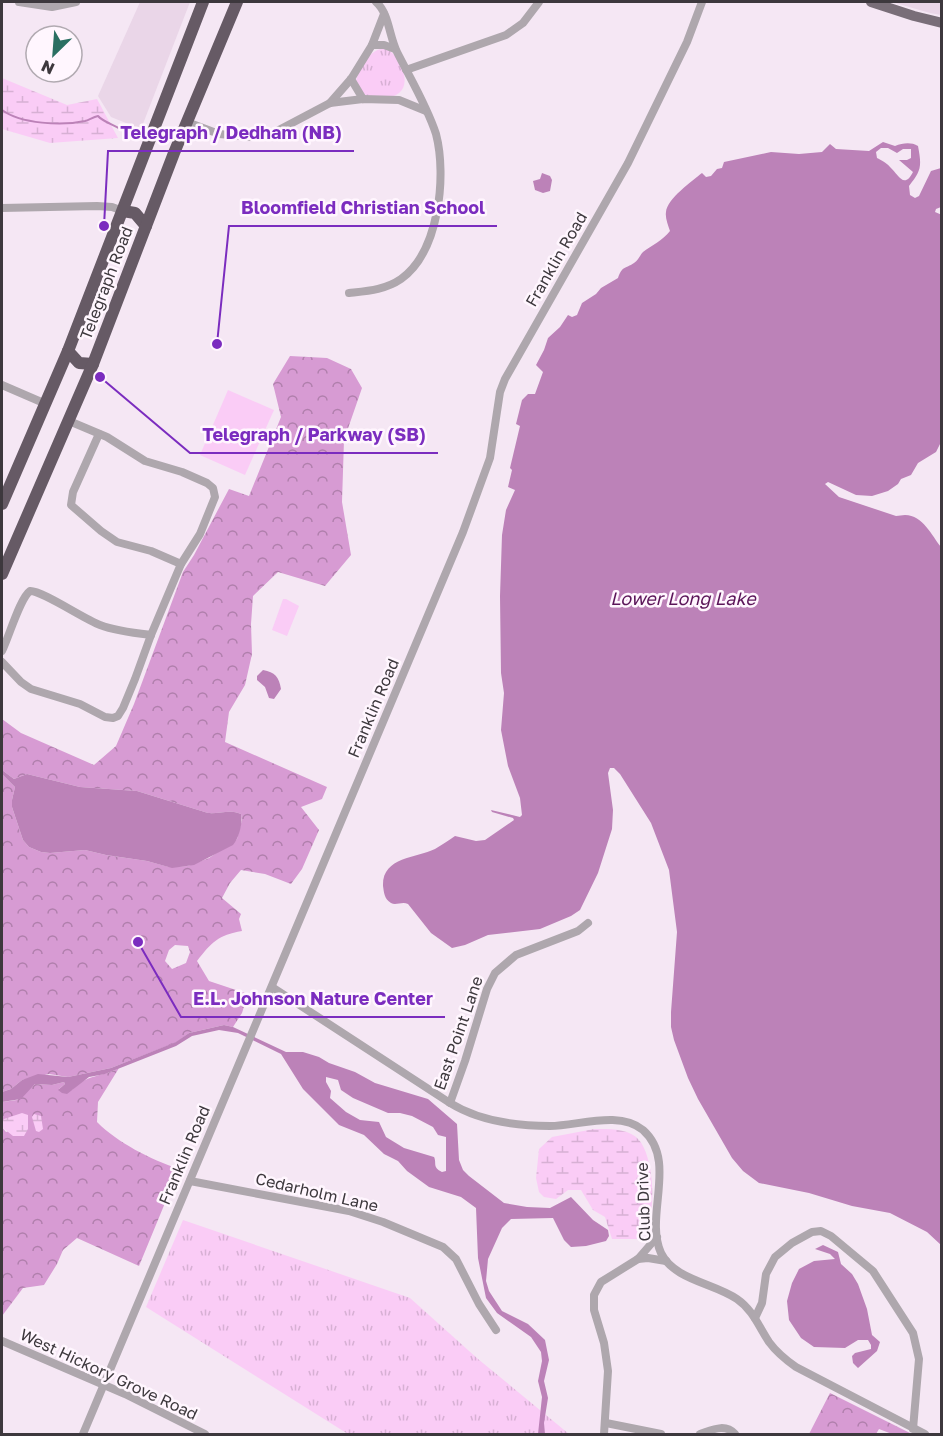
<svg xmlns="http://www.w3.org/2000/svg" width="943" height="1436" viewBox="0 0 943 1436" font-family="'Golos Text',sans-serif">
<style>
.built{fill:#ead6e8}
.grass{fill:url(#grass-tufts)}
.forest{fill:url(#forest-crowns);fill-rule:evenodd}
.wetland{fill:url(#wetland-marsh)}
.garden{fill:#faccf6}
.water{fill:#bc82b8;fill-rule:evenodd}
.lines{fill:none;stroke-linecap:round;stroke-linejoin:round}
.stream{stroke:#bc82b8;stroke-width:2}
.minor{stroke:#aea7ad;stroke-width:8}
.major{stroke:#796e78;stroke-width:10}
.highway{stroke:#665a65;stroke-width:12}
.labels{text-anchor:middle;stroke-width:5;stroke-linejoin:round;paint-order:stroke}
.street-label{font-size:16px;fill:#3d383d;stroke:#fff6fe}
.water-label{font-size:18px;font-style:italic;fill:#5b1559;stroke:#fff6fe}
.leader{fill:none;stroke:#7b2cbf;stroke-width:2}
.callout-dot{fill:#7b2cbf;stroke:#fff6fe;stroke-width:2}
.callout-label{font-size:18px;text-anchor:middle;font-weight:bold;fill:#7b2cbf;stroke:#fff6fe;stroke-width:5;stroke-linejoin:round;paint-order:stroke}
</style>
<defs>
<pattern id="grass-tufts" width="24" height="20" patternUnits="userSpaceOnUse" patternTransform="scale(1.5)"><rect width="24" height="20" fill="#faccf6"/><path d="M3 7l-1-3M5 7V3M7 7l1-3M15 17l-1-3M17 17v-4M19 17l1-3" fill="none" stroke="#d7b0d4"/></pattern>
<pattern id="forest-crowns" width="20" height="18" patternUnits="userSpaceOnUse" patternTransform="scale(1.5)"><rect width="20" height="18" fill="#d79bd3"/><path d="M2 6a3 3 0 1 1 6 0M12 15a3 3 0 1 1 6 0" fill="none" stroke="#b07fac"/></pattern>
<pattern id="wetland-marsh" width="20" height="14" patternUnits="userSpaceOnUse" patternTransform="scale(1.5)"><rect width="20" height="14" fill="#faccf6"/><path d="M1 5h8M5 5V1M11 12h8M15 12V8" fill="none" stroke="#d7b0d4"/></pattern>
</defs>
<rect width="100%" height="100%" fill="#f5e7f4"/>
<g class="built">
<polygon points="140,2 190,2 141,129 111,117 98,96"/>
<polygon points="892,2 941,2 941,15 930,13"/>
</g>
<g class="grass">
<path d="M385,48C399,53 415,86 396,95C389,99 376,96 367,96L364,94L356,82C358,68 370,49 385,48Z"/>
<polygon points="183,1220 410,1298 478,1359 569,1434 348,1434 146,1307"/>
</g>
<g class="forest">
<path d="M290,356L327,358L351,369L362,388L344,440L342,502L351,555L325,586L278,572L253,596L251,624L252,654L245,685L229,712L225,742L327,787L322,799L301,807L319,830L302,869L291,884L265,874L241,870L230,883L222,898L241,914L239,919L242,931C218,935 212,942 197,961L209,981L248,994L242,1013L233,1027L224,1025L189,1033L177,1042L111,1068L68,1077L49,1074L22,1080L11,1089L2,1092V774L15,787L12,800V807L23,840L29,847L41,852L50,853L85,850L106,855L147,861L169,867L188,866L209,858L237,839L242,820L241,814C230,809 220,814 208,813L137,791L80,787L27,774L14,779L2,770V719L21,733L94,765L116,746L134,704L183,572L194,555L229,489L249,496L281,417L273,384ZM175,945L188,946L190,952L186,963L172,969L165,961L169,950Z"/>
<path d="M119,1068L98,1102L97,1122C118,1143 150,1159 179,1169L139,1266L77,1238L63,1250L57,1264L44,1285L23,1288L2,1316V1127L6,1132L28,1125L27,1120L16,1116L2,1122V1102L17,1100L35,1084L52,1085L64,1082L65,1084L59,1089L72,1090C88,1073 101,1078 119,1068Z"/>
<polygon points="830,1393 912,1434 892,1434 879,1429 876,1434 809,1434"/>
</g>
<g class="wetland">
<polygon points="2,78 67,105 97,99 118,138 50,143 2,129"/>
<polygon points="22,1113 28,1115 28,1129 24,1136 13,1136 2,1127 2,1122 4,1119"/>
<polygon points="34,1114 41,1116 43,1129 39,1132 36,1131 32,1117"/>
<path d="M594,1129C609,1129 629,1128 639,1140C653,1156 656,1205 648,1223C645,1229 640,1234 637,1239H612L605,1217L593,1210L581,1190H568L556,1199L544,1197L539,1192L536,1178L539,1149L552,1137Z"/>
</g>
<g class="garden">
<polygon points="228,390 274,410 245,475 200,455"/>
<polygon points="283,599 286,599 299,606 287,636 272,630"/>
</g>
<g class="water">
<path d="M883,142L895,146C903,143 911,142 918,146C922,167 921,171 909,186L910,195L915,198L919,196L931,171L941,168V207L936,209L935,212L942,215L941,442L936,452L918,463L911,475L901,479L898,484L888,491L872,496L856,495L828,482L825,484L839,497L896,516C899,516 902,515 905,515C923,515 932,536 941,547V1245L927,1232L890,1213L852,1206L809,1193L759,1183L743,1171L732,1158L698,1099L688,1078L674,1040L671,1027V1012L677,932L669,870L651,823L620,774L614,768H610L608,773L613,810L612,829L598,873L580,910L571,916L540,929L488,935L465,945L452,948L431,933L408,904C402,901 396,906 391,903C384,899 384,892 383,886C382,857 416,858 435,849C442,845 449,840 455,836L476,841L485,840L514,820L513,818L492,812L491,810L520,817L522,815L520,798L508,766L501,730L504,693L501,673L500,596L502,535L506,510L515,490L508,487L512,470L510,468L520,426L516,424L522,400L528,394H535L543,372L536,365L544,350L548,338L560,327L568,315L572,317L577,315L582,303L596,294L601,288L618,278C622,266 625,269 634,263C638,261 640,255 643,252C652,245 662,241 670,231C668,225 665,218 666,212C667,199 692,181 702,173L706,177L711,176L717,169L722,168L724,162L771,152L799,154L822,152L830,144L836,149L869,151ZM881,148H888L897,153L903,149H911V158L907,160H899L913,172C904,190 898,174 890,167C887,163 881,160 877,158L876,152Z"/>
<polygon points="542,173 550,176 552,180 550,191 543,193 535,190 533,181 540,179"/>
<path d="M263,670C275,672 279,677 281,689L274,699L269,698L265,687L257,680V676Z"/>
<path d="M2,770L14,779L27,774L80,787L137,791L208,813C220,814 230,809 241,814C243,823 239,838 233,845L194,865L172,868L147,861L106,855L85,850L50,853L41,852L29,847L23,840L12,807V800L15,787L2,774Z"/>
<path d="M224,1025L233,1027L286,1052H303L319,1057L329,1063L355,1072L375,1083L428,1099L457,1124L459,1160L463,1170L469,1176L504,1203L527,1207L550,1208L571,1197L593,1220L608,1230L609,1236L606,1241L586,1246L571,1247L564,1240L553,1218L511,1219L502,1228L488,1259L486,1281L489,1291L502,1311L528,1324L545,1340L549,1360L544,1381L548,1398L544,1423L545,1434H538L542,1397L538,1381L542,1361L541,1352L531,1337L497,1313L486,1298L478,1258L476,1208L461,1197L429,1187L407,1171L398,1161L384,1154L364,1135L339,1125L303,1089L281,1054L238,1033L219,1030L192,1036L176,1046L105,1074L89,1077L67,1094L62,1093L58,1090L65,1084L64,1082L52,1085L35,1084L21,1099L2,1102V1092L11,1089L22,1080L38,1074L68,1077L111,1068L176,1042L189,1033ZM326,1077L338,1080L341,1090L353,1098L388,1113H400L412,1116L433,1127L438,1135L446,1137V1171L442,1172C432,1167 437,1163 434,1157L404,1148L386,1137L379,1122L360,1120L346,1112L330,1098L331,1091L326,1082Z"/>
<polygon points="823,1245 838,1252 841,1264 852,1274 858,1284 867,1309 872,1335 880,1342 877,1351 858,1368 853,1363 852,1356 855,1353 871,1349 871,1345 868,1340 858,1340 845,1348 814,1347 801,1338 789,1320 787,1301 792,1283 799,1269 814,1261 835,1259 830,1254 815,1249"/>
</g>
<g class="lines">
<path class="stream" d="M2,110C21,124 62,126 85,121C89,120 93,117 98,116C103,122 117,126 125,132"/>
<g class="minor">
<polyline points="19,2 52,7 76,2"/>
<polyline points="372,45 384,14"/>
<polyline points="406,70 506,35 523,23 539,2"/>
<polyline points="351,79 363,99"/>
<polyline points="330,103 351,79 372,45 384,45 395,49"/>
<polyline points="187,122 219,134 252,137 275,132 330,103 363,99 399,100 426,111"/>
<polyline points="2,208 97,206 112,207 123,211"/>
<path d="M349,293C367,291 385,290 401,279C439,252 447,176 436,134C427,106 410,78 397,52C389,36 389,13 376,2"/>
<polyline points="2,385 46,404"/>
<polyline points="99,434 73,492 71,505 101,531 117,542 151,551 181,564"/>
<path d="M2,651C9,637 20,598 30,591C41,590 84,619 100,625C116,631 134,633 151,635"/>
<polyline points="2,662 21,682 31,689 80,704 105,717 113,718 118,716 123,708 135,679 151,635 181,564 200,534 215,497 213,488 207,483 182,472 145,461 107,437 69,421"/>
<path d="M272,987L450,1103C479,1121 516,1126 550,1126C578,1126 619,1110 643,1130C678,1161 644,1216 661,1253C674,1280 714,1283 737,1299C753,1310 759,1327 769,1342C777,1353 786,1360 796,1367L925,1434"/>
<polyline points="450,1103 465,1061 487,989 495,973 516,955 578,931 588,923"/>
<polyline points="190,1181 349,1211 383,1222 443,1247 456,1259 479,1304 496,1330"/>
<polyline points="638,1259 648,1258 666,1261"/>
<polyline points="755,1318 762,1303 766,1274 775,1257 792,1243 812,1232 821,1231 831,1236 873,1271 913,1333 919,1359 913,1429"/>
<polyline points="2,1341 125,1394 205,1434"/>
<polyline points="606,1423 661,1434"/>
<polyline points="83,1434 463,532 490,458 500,392 505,379 628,163 687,42 702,2"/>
<polyline points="604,1434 608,1371 604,1343 594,1310 594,1295 601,1282 638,1259 657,1237"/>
<path d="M700,1434C712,1430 725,1423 735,1434"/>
</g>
<polyline class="major" points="871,2 914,16 942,23"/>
<g class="highway">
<polyline points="123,211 135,213 146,226"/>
<polyline points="68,351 79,363 93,364"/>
<polyline points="2,504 68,351 203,2"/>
<polyline points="2,574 93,364 174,153 237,2"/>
</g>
</g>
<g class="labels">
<g class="street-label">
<text transform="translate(556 259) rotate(-60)" y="6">Franklin Road</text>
<text transform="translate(106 283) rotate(-69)" y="6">Telegraph Road</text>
<text transform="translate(373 708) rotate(-67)" y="6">Franklin Road</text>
<text transform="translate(458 1033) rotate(-71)" y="6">East Point Lane</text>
<text transform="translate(184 1155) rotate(-67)" y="6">Franklin Road</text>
<text transform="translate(317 1192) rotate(13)" y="6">Cedarholm Lane</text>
<text transform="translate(643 1202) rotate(-92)" y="6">Club Drive</text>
<text transform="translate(109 1374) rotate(25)" y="6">West Hickory Grove Road</text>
</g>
<g class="water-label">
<text x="683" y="605">Lower Long Lake</text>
</g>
</g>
<path class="leader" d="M104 226L108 151H354M217 344L229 226H497M100 377L190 453H438M138 942L181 1017H445"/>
<g class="callout-dot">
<circle cx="104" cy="226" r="6"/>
<circle cx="217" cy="344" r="6"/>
<circle cx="100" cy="377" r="6"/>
<circle cx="138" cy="942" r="6"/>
</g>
<g class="callout-label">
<text x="231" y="139">Telegraph / Dedham (NB)</text>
<text x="363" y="214">Bloomfield Christian School</text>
<text x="314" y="441">Telegraph / Parkway (SB)</text>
<text x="313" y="1005">E.L. Johnson Nature Center</text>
</g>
<rect width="943" height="1436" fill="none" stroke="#3d383d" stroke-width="6"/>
<g transform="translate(54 54) rotate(205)"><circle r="28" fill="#fff6fe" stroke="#b1aab1" stroke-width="1.5"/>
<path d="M0-4.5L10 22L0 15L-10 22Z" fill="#2a6f62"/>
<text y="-9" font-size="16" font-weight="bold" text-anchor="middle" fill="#3d383d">N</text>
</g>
</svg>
